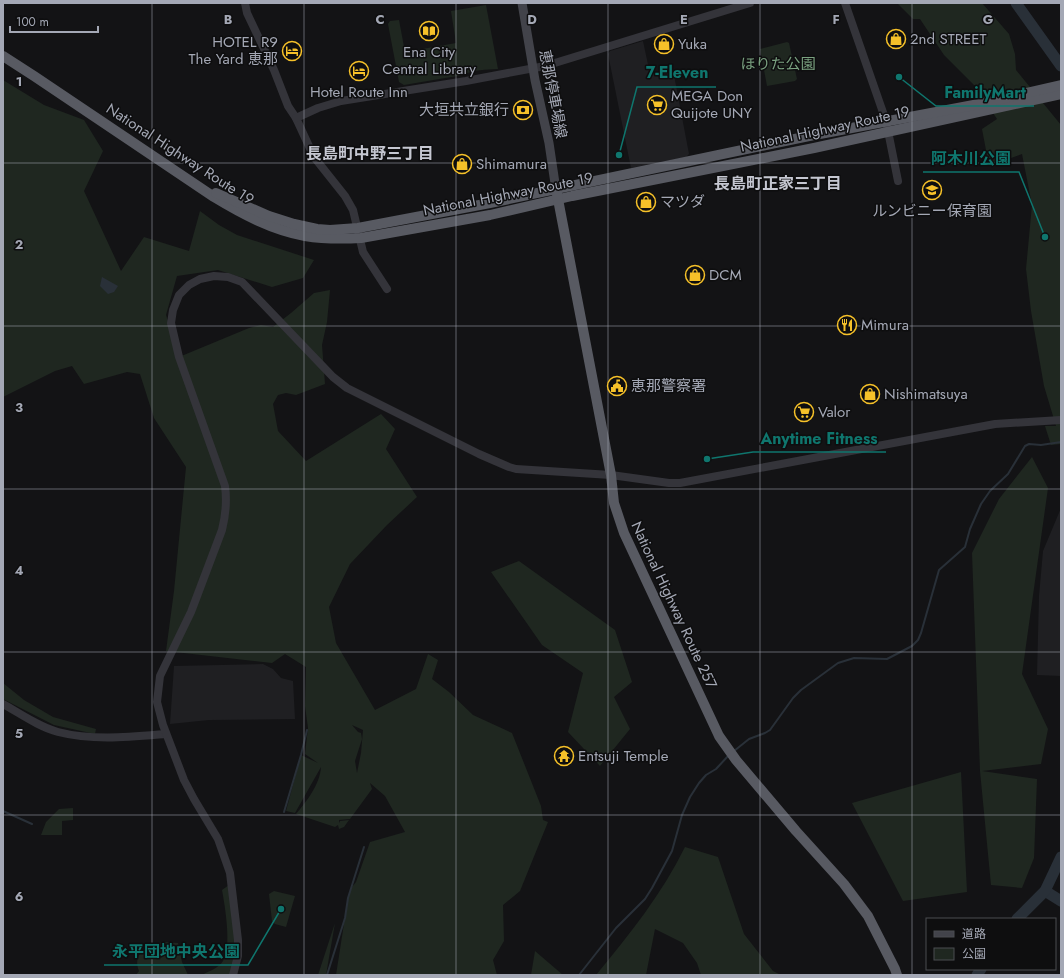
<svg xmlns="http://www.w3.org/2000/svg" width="1064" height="978" viewBox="0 0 1064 978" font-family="Jost,'Noto Sans JP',sans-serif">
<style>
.built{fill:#1f1f22}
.green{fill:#1f2720;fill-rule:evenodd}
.water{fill:#293038}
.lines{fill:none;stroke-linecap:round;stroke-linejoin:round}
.stream{stroke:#293038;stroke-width:2}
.river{stroke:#293038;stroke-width:11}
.tertiary{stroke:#34343a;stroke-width:8}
.secondary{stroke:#42434a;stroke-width:9}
.trunk{stroke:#585a62;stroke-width:10}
.grid{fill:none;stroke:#a4a8b5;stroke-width:1;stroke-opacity:0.55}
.labels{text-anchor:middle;stroke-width:3;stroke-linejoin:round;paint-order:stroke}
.poi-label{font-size:15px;fill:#a4a8b5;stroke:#0e0e0f;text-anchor:start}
.park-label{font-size:15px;fill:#7aa180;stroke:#0e0e0f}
.street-label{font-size:15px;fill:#a4a8b5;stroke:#0e0e0f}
.neighbourhood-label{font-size:16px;font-weight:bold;fill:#c5c7d1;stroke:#0e0e0f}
.grid-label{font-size:13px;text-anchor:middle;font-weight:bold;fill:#a4a8b5;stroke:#0e0e0f;stroke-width:3;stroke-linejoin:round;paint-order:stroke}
.leader{fill:none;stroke:#0f766e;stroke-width:1.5}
.callout-dot{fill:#0f766e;stroke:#0e0e0f;stroke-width:1.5}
.callout-label{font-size:16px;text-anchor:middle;font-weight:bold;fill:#0f766e;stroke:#0e0e0f;stroke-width:3;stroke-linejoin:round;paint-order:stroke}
</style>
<rect width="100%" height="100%" fill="#131315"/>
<g class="built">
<polygon points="643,41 650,74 673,70 689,154 686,157 631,168 608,54 610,51"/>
<polygon points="1061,508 1061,676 1037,675 1039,596 1043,551"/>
<polygon points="263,664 273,669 281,678 293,681 295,719 209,720 170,724 174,666"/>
</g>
<g class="green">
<polygon points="897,3 982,3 1009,34 1015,54 1016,70 1061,125 1061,444 1051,445 1045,426 1056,426 1044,386 1031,311 1026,269 1032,205 1022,154 989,166 982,129 997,119 976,87 944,55 920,19 913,19"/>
<path d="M486,5L498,69C485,70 475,69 463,75L404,85L399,82L388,24L390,21L399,20L405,52L456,43L451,11Z"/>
<polygon points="787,42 789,43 797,79 795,81 767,86 760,49"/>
<path d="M3,80L44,105L84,120L103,151L84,191L121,271L144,237L189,251L200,211L219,225L237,235L314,260L303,278L272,287L218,270L177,276L166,315L179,357L249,328L261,325L273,327L291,313L314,293L330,290L327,322L322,345L325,384L296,395L286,393L278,395L273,404L278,431L306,461L381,414L395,429L386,449L417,497L387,525L350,564L329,607L336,643L375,710L416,689L428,654L438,660L432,679L449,692L473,715L512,733L541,806L543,820L548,822L520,891L503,905L504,941L493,960L497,975H336L348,898L352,887L356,882L370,842L405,832L385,796L370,783L372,789L350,819L339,820V823L340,821L349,820L344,827L339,829L338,825L335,827L296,814C307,801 320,784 321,767L295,813L286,811L301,755L318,763L305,754L308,728L305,706L306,667L285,654L272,663L166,651L174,591L186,467L154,418L140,374L127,372L84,384L72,366L55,371L3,397ZM352,725L363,730L361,753L357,773L355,761L362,739L361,733L358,732Z"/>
<polygon points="1032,457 1048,488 1022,674 1048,729 1041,764 982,771 1037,779 1034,858 1022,888 991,885 980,771 972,553 999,499"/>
<polygon points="519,561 615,630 632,682 614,697 630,729 600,766 568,732 583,673 542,645 491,572"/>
<polygon points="3,683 24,700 53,717 96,729 95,734 54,725 3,699"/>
<polygon points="961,772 967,892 903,901 852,803"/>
<polygon points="73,808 73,820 62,821 62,835 41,835 46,822 59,809"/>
<path d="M685,847L718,857L744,934L773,971L781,975H701L697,963L683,943L655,929L646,975H596C629,935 662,894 685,847Z"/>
<path d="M229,885L236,952L230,975H202C209,971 219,968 223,961C232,948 225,906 222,890Z"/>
<polygon points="274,891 295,896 286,927 275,924 272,921 269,894"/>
<polygon points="335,923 326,975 318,975"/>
<path d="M163,942L178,943L182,962L188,975H136L139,971C132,953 147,946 163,942Z"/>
<polygon points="535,951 563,975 531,975"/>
</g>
<polygon class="water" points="102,277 118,286 114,292 108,294 100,286"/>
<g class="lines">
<g class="stream">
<polyline points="734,751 749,739 765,733 770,730 793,698 801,690 838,663 854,658 887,659 912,646 918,640 921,633 939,570 965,547 970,529 981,504 990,491 1008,474 1025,446 1029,444 1041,445 1061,442"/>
<polyline points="3,811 32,824"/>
<polyline points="284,812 301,755 307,730"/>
<polyline points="327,975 345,918 348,898 364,847"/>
<polyline points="579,975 616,928 645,899 652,888 672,851 682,815 690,797 699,783 706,775 716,769 729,755"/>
</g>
<g class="river">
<polyline points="1016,3 1061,66"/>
<polyline points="1045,891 1061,901"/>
<polyline points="1017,919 1045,891 1061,857"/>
<polyline points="977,975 981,969"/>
</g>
<g class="tertiary">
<polyline points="245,3 247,13 274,70 288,106 296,118 314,157 345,196 353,210 363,252 387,289"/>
<polyline points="845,3 886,121 898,181"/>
<polyline points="296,118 318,108 341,101 466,81 545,66 750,3"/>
<path d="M3,704C21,714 39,727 58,732C93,741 130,737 166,734"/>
<path d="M233,975L238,956V940L230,873L218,839L194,799L184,780L163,725L157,702L160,676L191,612L222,530C226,514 227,501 225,486L179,357L171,323L173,310L179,295L189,285L200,279L214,276L228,277L242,282L333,377L347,388L479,454L509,467L516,469L611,475L669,483H680L995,424L1061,420"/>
</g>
<polyline class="secondary" points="522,3 535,80 549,143 556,190"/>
<g class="trunk">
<path d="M3,56L34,76L214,197C242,214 272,230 305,236C323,239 342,239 361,238L490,215L572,196L814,148L1061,94"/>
<polyline points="216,193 269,216 294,224 317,229 330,230 358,228 490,203 809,136 979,104 1061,85"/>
<polyline points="557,194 611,475 614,503 624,533 719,736 736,760 796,831 844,884 868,916 895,969 897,975"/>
</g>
</g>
<path class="grid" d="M152,3V975M304,3V975M456,3V975M608,3V975M760,3V975M912,3V975M3,163H1061M3,326H1061M3,489H1061M3,652H1061M3,815H1061"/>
<defs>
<g id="library-ring" transform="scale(1)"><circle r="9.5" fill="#0e0e0f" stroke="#f6c129" stroke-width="1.5"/><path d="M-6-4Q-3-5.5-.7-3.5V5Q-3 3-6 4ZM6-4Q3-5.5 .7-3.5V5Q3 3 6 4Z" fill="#f6c129"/></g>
<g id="shop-ring" transform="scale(1)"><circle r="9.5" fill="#0e0e0f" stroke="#f6c129" stroke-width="1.5"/><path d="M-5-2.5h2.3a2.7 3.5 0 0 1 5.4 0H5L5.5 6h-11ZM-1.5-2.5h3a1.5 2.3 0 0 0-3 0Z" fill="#f6c129"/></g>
<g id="hotel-ring" transform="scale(1)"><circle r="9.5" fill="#0e0e0f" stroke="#f6c129" stroke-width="1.5"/><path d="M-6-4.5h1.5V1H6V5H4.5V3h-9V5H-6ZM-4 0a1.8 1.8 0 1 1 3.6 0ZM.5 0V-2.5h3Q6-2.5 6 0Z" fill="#f6c129"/></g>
<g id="supermarket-ring" transform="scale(1)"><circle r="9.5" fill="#0e0e0f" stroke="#f6c129" stroke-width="1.5"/><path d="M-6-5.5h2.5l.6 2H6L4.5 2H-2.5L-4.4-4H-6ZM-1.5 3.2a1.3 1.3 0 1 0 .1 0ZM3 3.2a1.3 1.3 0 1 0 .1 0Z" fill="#f6c129"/></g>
<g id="bank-ring" transform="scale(1)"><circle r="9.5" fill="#0e0e0f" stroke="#f6c129" stroke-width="1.5"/><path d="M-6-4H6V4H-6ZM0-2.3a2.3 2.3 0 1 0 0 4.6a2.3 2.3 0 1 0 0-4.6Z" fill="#f6c129"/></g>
<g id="school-ring" transform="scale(1)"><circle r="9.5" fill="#0e0e0f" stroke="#f6c129" stroke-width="1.5"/><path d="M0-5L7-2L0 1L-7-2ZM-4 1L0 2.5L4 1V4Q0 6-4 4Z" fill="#f6c129"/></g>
<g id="restaurant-ring" transform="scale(1)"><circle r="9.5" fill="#0e0e0f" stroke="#f6c129" stroke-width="1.5"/><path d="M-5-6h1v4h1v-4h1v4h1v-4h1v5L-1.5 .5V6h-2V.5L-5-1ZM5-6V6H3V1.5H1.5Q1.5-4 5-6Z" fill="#f6c129"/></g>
<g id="civic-ring" transform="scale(1)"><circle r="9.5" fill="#0e0e0f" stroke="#f6c129" stroke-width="1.5"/><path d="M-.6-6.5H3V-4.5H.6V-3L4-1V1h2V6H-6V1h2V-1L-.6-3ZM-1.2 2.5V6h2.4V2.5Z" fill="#f6c129"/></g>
<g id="temple-ring" transform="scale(1)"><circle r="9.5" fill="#0e0e0f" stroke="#f6c129" stroke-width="1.5"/><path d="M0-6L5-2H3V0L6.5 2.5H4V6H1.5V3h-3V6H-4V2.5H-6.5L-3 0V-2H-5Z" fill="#f6c129"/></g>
</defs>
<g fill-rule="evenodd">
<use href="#library-ring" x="429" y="31"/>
<use href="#shop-ring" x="896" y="39"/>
<use href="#shop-ring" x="664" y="44"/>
<use href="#hotel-ring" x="292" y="51"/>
<use href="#hotel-ring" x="359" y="71"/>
<use href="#supermarket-ring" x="657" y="105"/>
<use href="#bank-ring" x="523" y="110"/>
<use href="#shop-ring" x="462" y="164"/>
<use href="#school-ring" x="932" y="190"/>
<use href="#shop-ring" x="646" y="202"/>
<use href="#shop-ring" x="695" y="275"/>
<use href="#restaurant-ring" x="847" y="325"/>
<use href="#civic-ring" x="617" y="386"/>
<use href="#shop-ring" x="870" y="394"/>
<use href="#supermarket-ring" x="804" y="412"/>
<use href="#temple-ring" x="564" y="756"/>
</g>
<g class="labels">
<g class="poi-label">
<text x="910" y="44">2nd STREET</text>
<text x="278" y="47" text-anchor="end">HOTEL R9<tspan x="278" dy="17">The Yard 恵那</tspan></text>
<text x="678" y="49">Yuka</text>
<text x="429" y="57" text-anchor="middle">Ena City<tspan x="429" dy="17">Central Library</tspan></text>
<text x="359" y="97" text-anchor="middle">Hotel Route Inn</text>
<text x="671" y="101">MEGA Don<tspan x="671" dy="17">Quijote UNY</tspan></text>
<text x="509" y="115" text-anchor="end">大垣共立銀行</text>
<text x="476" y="169">Shimamura</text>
<text x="660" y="207">マツダ</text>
<text x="932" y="216" text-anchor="middle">ルンビニー保育園</text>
<text x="709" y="280">DCM</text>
<text x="861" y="330">Mimura</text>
<text x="631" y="391">恵那警察署</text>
<text x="884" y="399">Nishimatsuya</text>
<text x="818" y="417">Valor</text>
<text x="578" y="761">Entsuji Temple</text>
</g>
<g class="park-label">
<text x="778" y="69">ほりた公園</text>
</g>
<g class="street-label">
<text transform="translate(553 94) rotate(79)" y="5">恵那停車場線</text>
<text transform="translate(825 129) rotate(-12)" y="5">National Highway Route 19</text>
<text transform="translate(180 154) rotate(33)" y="5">National Highway Route 19</text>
<text transform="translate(508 194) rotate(-11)" y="5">National Highway Route 19</text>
<text transform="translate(674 605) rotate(65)" y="5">National Highway Route 257</text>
</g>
<g class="neighbourhood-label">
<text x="370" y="159">長島町中野三丁目</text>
<text x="778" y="189">長島町正家三丁目</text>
</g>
</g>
<g class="grid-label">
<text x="228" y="24">B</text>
<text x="380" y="24">C</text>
<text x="532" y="24">D</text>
<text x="684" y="24">E</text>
<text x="836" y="24">F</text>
<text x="988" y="24">G</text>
<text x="19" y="86">1</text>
<text x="19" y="249">2</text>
<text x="19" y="412">3</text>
<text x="19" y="575">4</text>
<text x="19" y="738">5</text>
<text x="19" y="901">6</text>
</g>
<path class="leader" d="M619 155L637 87H716M899 77L936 106H1034M1045 237L1019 172H923M707 459L753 452H886M281 909L248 965H104"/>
<g class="callout-dot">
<circle cx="619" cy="155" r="4"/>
<circle cx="899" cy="77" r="4"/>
<circle cx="1045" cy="237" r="4"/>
<circle cx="707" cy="459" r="4"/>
<circle cx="281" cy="909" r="4"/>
</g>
<g class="callout-label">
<text x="677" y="78">7-Eleven</text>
<text x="985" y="98">FamilyMart</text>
<text x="971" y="164">阿木川公園</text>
<text x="819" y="444">Anytime Fitness</text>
<text x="176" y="957">永平団地中央公園</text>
</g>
<rect width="1064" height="978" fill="none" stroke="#a4a8b5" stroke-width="8"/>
<rect x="926" y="918" width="130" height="52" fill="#0e0e0f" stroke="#4a4c51"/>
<rect x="934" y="931" width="20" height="6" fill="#42434a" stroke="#4a4c51"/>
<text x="962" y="938" font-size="12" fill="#a4a8b5">道路</text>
<rect x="934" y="948" width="20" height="12" fill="#1f2720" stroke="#4a4c51"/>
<text x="962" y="958" font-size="12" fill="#a4a8b5">公園</text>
<path d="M10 26v6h88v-6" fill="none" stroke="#a4a8b5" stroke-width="2"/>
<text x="16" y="26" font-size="12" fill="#a4a8b5" stroke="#0e0e0f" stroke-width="3" paint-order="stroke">100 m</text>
</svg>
